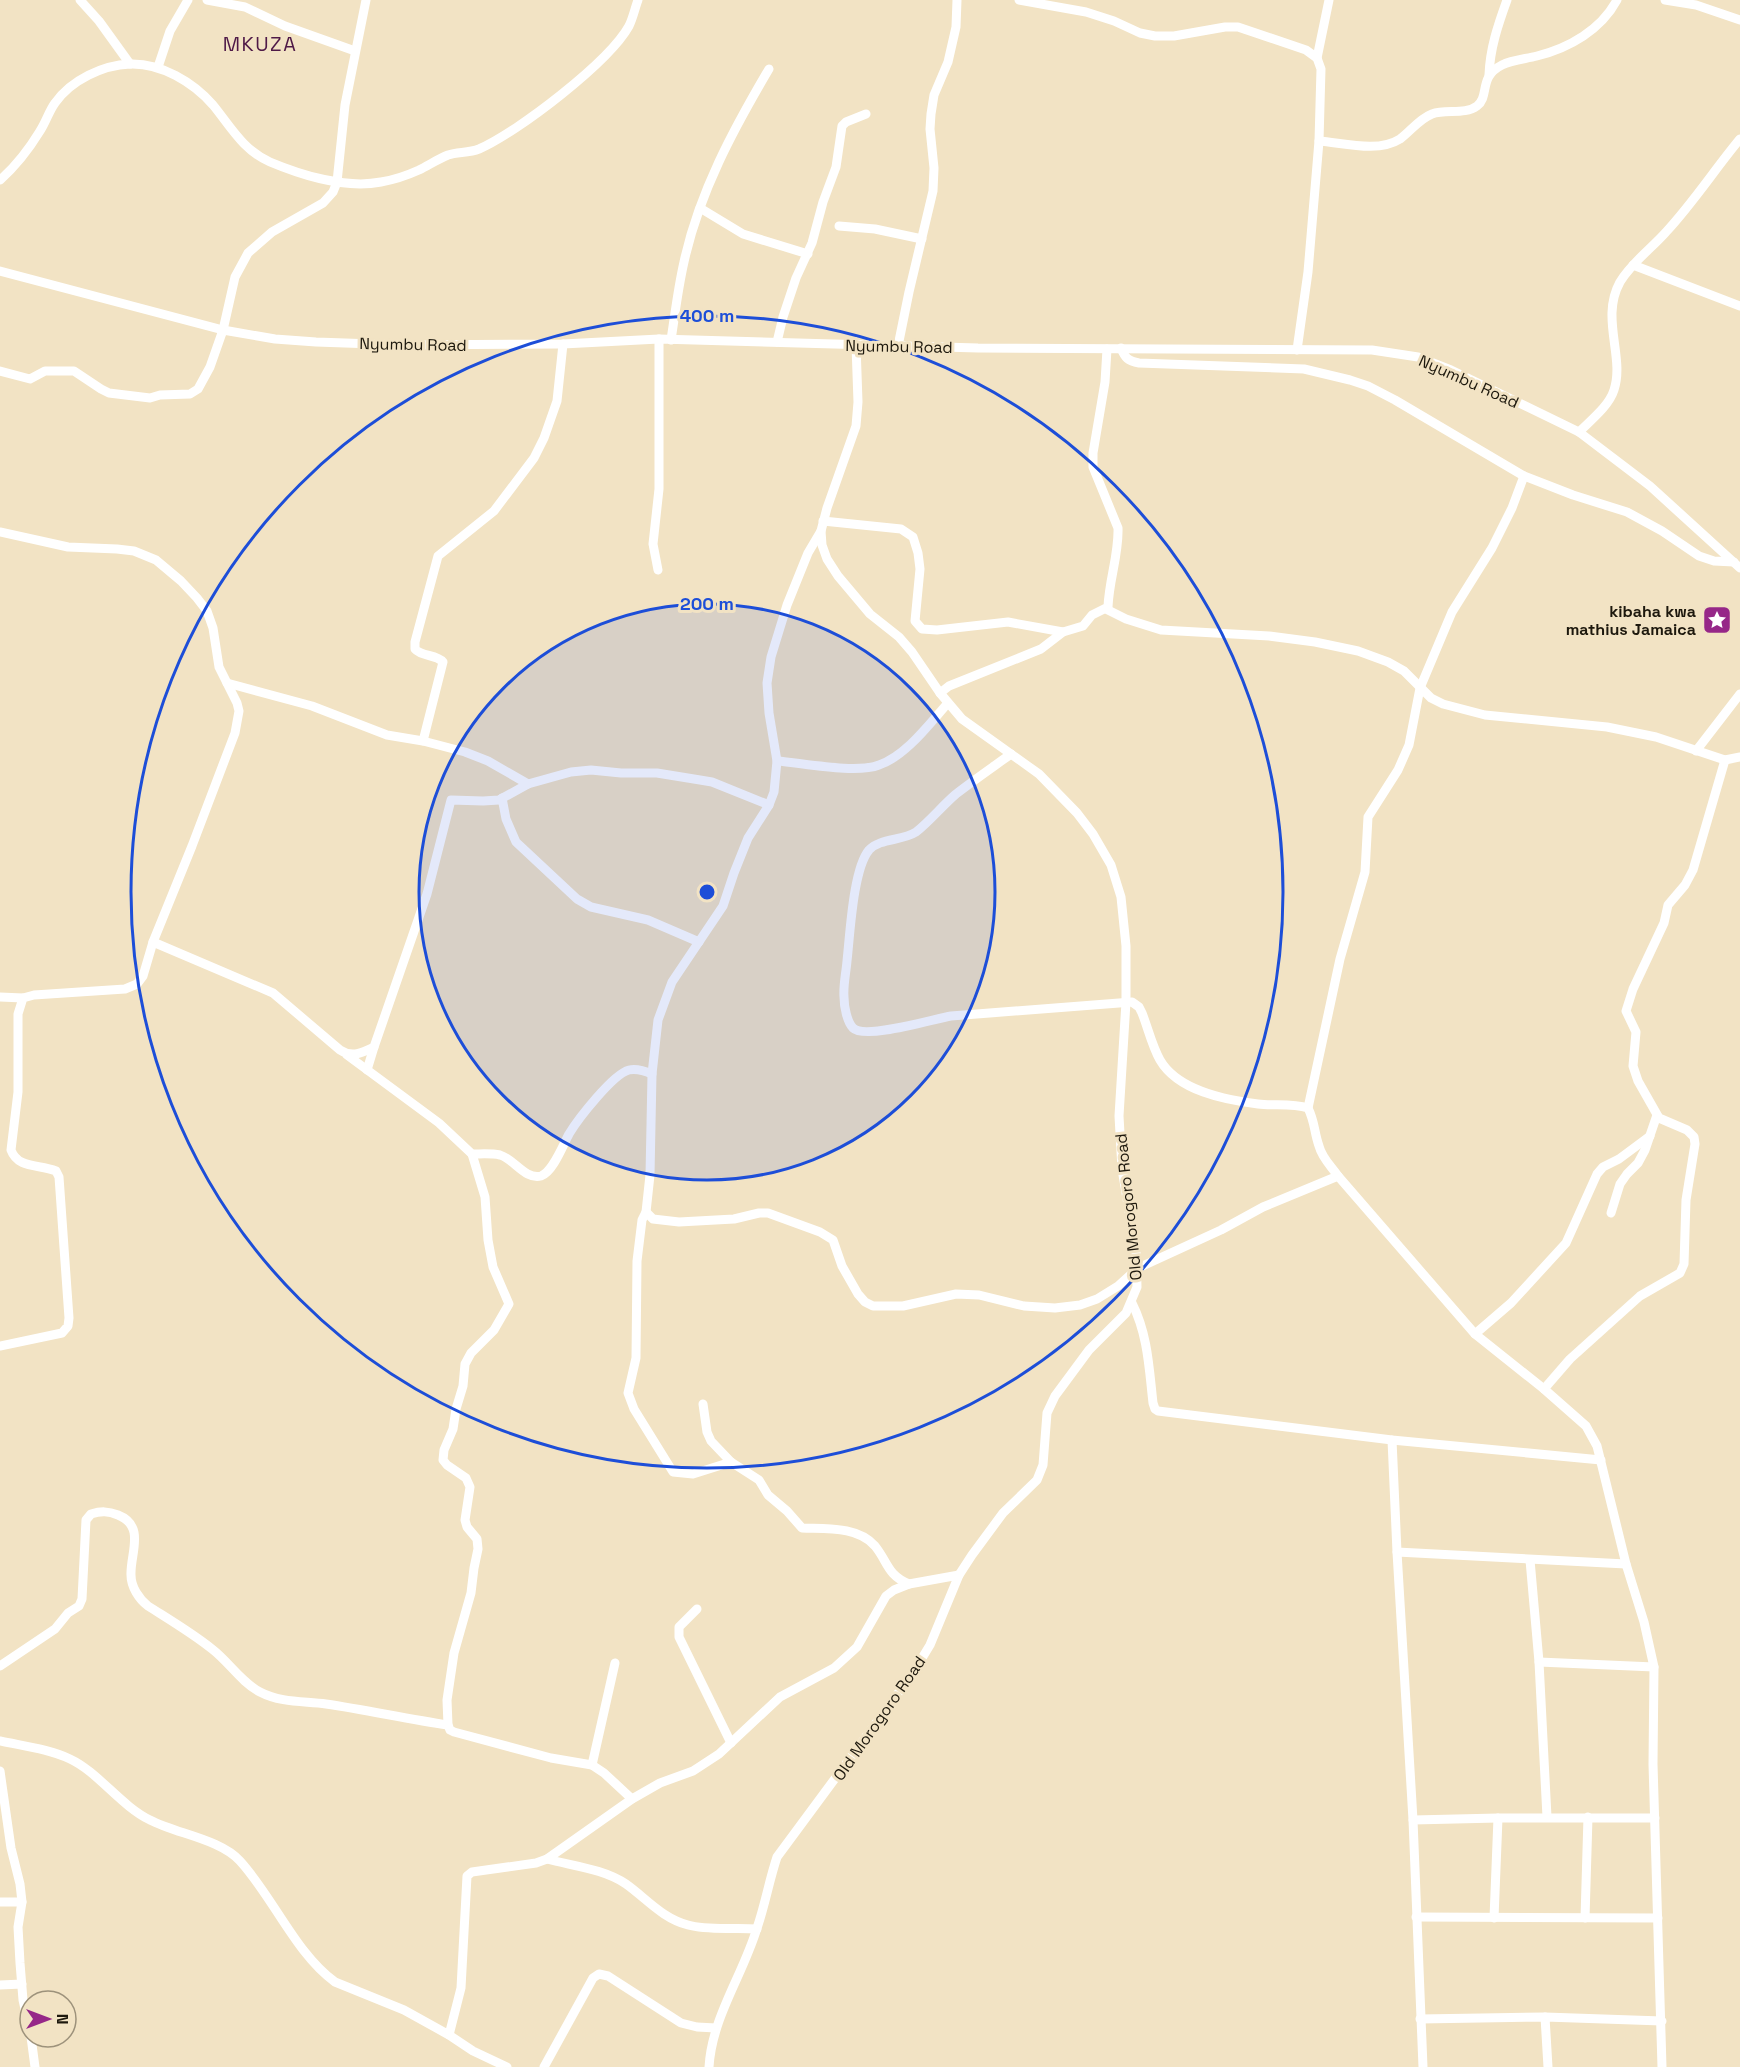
<svg xmlns="http://www.w3.org/2000/svg" width="1740" height="2067" viewBox="0 0 1740 2067" font-family="'Space Grotesk',sans-serif">
<style>
.lines{fill:none;stroke-linecap:round;stroke-linejoin:round}
.minor{stroke:#fff;stroke-width:9}
.ring{fill:none;stroke:#1d4ed8;stroke-width:3}
.labels{text-anchor:middle;stroke-width:6;stroke-linejoin:round;paint-order:stroke}
.street-label{font-size:16px;fill:#1d180d;stroke:#f2e3c4}
.poi-label{font-size:16px;font-weight:bold;fill:#1d180d;stroke:#f2e3c4;text-anchor:end}
.quarter-label{font-size:20px;letter-spacing:1.5px;fill:#4f1a47;stroke:#f2e3c4}
.centre{fill:#1d4ed8;stroke:#f2e3c4;stroke-width:3}
.ring-label{font-size:18px;text-anchor:middle;font-weight:bold;fill:#1d4ed8;stroke:#f2e3c4;stroke-width:6;stroke-linejoin:round;paint-order:stroke}
</style>
<rect width="100%" height="100%" fill="#f2e3c4"/>
<g class="lines">
<g class="minor">
<polyline points="80,0 99,21 130,64"/>
<polyline points="207,0 245,7 285,26 355,51"/>
<polyline points="1019,0 1086,12 1114,21 1140,33 1155,36 1174,36 1225,27 1238,27 1306,50 1317,58 1321,69 1319,141 1308,272 1297,350"/>
<polyline points="1665,0 1696,5 1740,20"/>
<polyline points="1317,58 1329,0"/>
<polyline points="158,67 170,31 188,0"/>
<path d="M1489,75C1490,48 1498,25 1507,0"/>
<path d="M1319,141C1344,143 1378,153 1400,139C1411,131 1419,119 1432,114C1446,109 1465,115 1477,106C1490,96 1478,77 1502,65C1512,60 1525,59 1537,56C1569,48 1601,30 1617,0"/>
<path d="M0,180C16,166 29,149 40,131C46,122 49,111 55,103C71,80 103,65 130,64C161,63 193,82 213,105C231,127 243,150 270,162C301,175 346,189 381,182C393,180 408,175 419,170C429,165 438,159 448,155C458,152 469,153 479,149C518,132 609,62 629,26C633,18 635,8 638,0"/>
<polyline points="700,208 743,234 808,254"/>
<polyline points="839,226 875,229 922,239"/>
<polyline points="1633,265 1740,306"/>
<polyline points="0,271 223,330 275,339 316,342 403,345 563,344 659,339 978,348 1372,350 1418,357 1451,370 1579,432 1650,486 1740,568"/>
<path d="M671,340C675,314 678,288 684,262C699,193 733,130 769,69"/>
<polyline points="777,342 783,317 796,278 812,243 823,202 836,167 842,126 846,122 866,114"/>
<polyline points="898,346 909,292 933,191 934,168 930,129 931,114 934,95 948,62 956,27 957,0"/>
<path d="M1121,348C1125,358 1128,361 1139,363L1304,369L1350,380L1368,386L1395,400L1524,476L1573,495L1627,512L1662,531L1699,556L1714,561L1734,562"/>
<polyline points="0,371 30,379 45,371 74,371 101,389 109,393 150,398 160,395 190,394 198,389 210,367 223,330 235,277 248,253 272,232 323,203 333,192 337,182 345,105 366,0"/>
<path d="M1579,432C1591,420 1609,406 1614,390C1625,357 1600,318 1620,282C1632,262 1651,249 1666,232C1693,203 1715,169 1740,139"/>
<polyline points="823,521 901,529 913,537 918,553 920,569 915,621 922,629 937,630 1008,622 1063,632"/>
<path d="M0,532L68,547L117,549L134,551L156,560L181,581L197,598L207,611L213,628L219,667L237,703L239,711L235,733L192,846L153,942L143,976L137,984L125,989L34,995L23,998L18,1014V1092L11,1150C18,1169 39,1164 56,1171L59,1177L69,1318L68,1326L62,1333L0,1346"/>
<polyline points="658,570 653,544 659,489 659,339"/>
<polyline points="1106,609 1126,619 1161,630 1269,636 1315,642 1358,651 1388,662 1404,671 1431,698 1443,704 1485,715 1607,727 1656,737 1725,760 1740,757"/>
<polyline points="227,683 312,706 387,735 423,741 465,752 488,761 528,784"/>
<path d="M940,693L949,686L1041,649L1063,632L1083,626L1092,615L1108,607C1109,580 1119,554 1118,528L1093,467V453L1105,382L1107,349"/>
<path d="M423,741L443,662C436,654 422,657 415,649V642L438,556L494,511L534,458L544,438L557,401L563,344"/>
<polyline points="1696,751 1740,694"/>
<path d="M1011,754C993,767 974,780 956,794C942,806 930,821 916,832C902,841 880,838 869,850C853,869 850,935 847,961C846,973 843,986 844,997C844,1006 847,1022 853,1028C865,1040 933,1019 951,1016L1132,1002L1139,1007L1142,1013C1148,1028 1152,1046 1160,1060C1178,1091 1225,1100 1258,1104C1274,1106 1292,1103 1308,1108C1315,1122 1314,1132 1319,1146C1322,1158 1331,1166 1338,1176L1475,1334L1544,1389L1586,1426L1597,1446L1626,1564L1644,1622L1654,1667L1653,1764L1662,2067"/>
<path d="M777,761C803,763 856,774 879,765C906,756 930,723 948,703"/>
<polyline points="502,798 506,819 516,842 577,899 591,907 648,920 699,942"/>
<path d="M153,942L273,993L340,1050C352,1058 362,1053 374,1047L427,894L451,800L483,801L499,800L528,784L571,772L591,770L621,773H657L700,780L712,782L769,805"/>
<polyline points="0,997 23,998"/>
<path d="M347,1055L439,1123L472,1154C481,1154 491,1153 500,1155C514,1159 525,1180 541,1176C553,1172 563,1145 569,1134C578,1119 613,1074 629,1070C637,1068 645,1071 652,1074"/>
<polyline points="367,1070 374,1047"/>
<polyline points="1308,1108 1340,959 1365,872 1368,817 1398,770 1409,745 1420,688 1452,612 1492,548 1512,508 1524,476"/>
<polyline points="472,1154 485,1197 488,1240 493,1267 509,1304 494,1330 471,1353 465,1364 463,1386 456,1409 453,1429 444,1450 443,1460 447,1465 466,1478 470,1487 465,1520 467,1527 477,1539 478,1549 474,1568 471,1593 454,1653 447,1700 448,1725 450,1730 454,1732 551,1758 592,1765 604,1773 632,1799"/>
<polyline points="646,1212 653,1219 679,1222 734,1219 759,1213 768,1213 820,1232 833,1240 842,1266 858,1294 865,1302 873,1306 903,1306 956,1294 979,1295 1024,1306 1055,1308 1080,1305 1097,1299 1118,1286 1138,1268 1221,1230 1263,1207 1338,1176"/>
<polyline points="1611,1213 1620,1184 1627,1174 1638,1163 1645,1150 1657,1115"/>
<path d="M1132,1303C1148,1335 1149,1368 1153,1403L1155,1409L1158,1411L1392,1440L1601,1460"/>
<polyline points="1475,1334 1511,1303 1566,1243 1597,1174 1603,1167 1619,1159 1650,1136"/>
<polyline points="1544,1389 1570,1359 1640,1296 1680,1273 1684,1264 1686,1200 1695,1144 1694,1137 1687,1130 1659,1118 1638,1081 1633,1066 1636,1032 1626,1011 1633,989 1664,923 1668,905 1685,885 1693,870 1725,760"/>
<path d="M703,1404L707,1432L711,1441L731,1462L759,1480L768,1495L787,1511L802,1528C825,1529 858,1526 875,1546C888,1562 887,1575 909,1584"/>
<polyline points="1392,1440 1397,1552 1413,1820 1423,2067"/>
<polyline points="731,1462 693,1474 673,1472 634,1409 628,1393 636,1358 637,1261 642,1220 646,1212 650,1175 652,1074 658,1020 672,982 723,906 734,873 748,838 769,805 774,792 777,761 769,713 767,683 771,657 787,605 808,553 821,531"/>
<polyline points="1397,1552 1626,1564"/>
<polyline points="1530,1560 1539,1662 1547,1817"/>
<polyline points="697,1609 679,1627 679,1637 731,1743"/>
<polyline points="1539,1662 1654,1667"/>
<path d="M0,1666L55,1629L68,1613L79,1606L82,1599L86,1520L91,1514C101,1511 108,1511 118,1515C146,1526 130,1554 131,1575C131,1587 139,1599 148,1606C170,1620 192,1633 212,1649C229,1662 241,1682 260,1692C281,1703 304,1701 326,1704C367,1710 407,1719 448,1725"/>
<path d="M0,1741C23,1746 49,1749 70,1759C98,1772 121,1806 150,1820C177,1834 220,1839 240,1861C273,1897 296,1954 335,1982L404,2010L449,2035L473,2051L507,2067"/>
<polyline points="592,1765 615,1663"/>
<polyline points="0,1771 11,1848 20,1884 22,1902 18,1927 20,1963 23,2000 30,2031"/>
<polyline points="1413,1820 1498,1818 1655,1818"/>
<path d="M547,1859C573,1866 604,1869 626,1884C647,1899 662,1918 688,1925C709,1931 735,1927 757,1929"/>
<polyline points="0,1902 22,1902"/>
<polyline points="1416,1917 1658,1918"/>
<polyline points="1494,1918 1498,1818"/>
<polyline points="1585,1918 1588,1817"/>
<polyline points="0,1985 22,1984"/>
<polyline points="1545,2017 1548,2067"/>
<polyline points="1420,2019 1545,2017 1662,2021"/>
<polyline points="449,2035 461,1988 467,1876 472,1872 536,1863 547,1859 632,1799 660,1783 693,1771 719,1754 780,1697 834,1668 857,1647 886,1596 894,1590 909,1584 959,1575"/>
<polyline points="31,2037 35,2067"/>
<polyline points="544,2067 593,1978 599,1974 608,1976 681,2023 697,2027 716,2028"/>
<path d="M709,2067C712,2017 743,1975 757,1928C765,1905 769,1881 777,1857L913,1673L930,1645L959,1575L972,1555L1003,1513L1037,1480L1043,1465L1047,1413L1055,1396L1089,1350L1126,1313L1137,1287L1136,1252L1122,1169L1119,1116L1126,1002V946L1121,897L1111,865L1093,834L1077,813L1039,774L962,719L940,693L912,652L899,637L870,614L838,576L827,559L822,545L821,531L827,508L856,426L858,402L856,345"/>
</g>
</g>
<circle cx="707" cy="892" r="288" fill="#1d4ed8" fill-opacity=".12"/>
<g class="ring">
<circle cx="707" cy="892" r="288"/>
<circle cx="707" cy="892" r="576"/>
</g>
<defs>
<g id="sight-square" transform="scale(1.5)"><rect x="-9" y="-9" width="18" height="18" rx="4" fill="#962788" stroke="#f2e3c4"/><path d="M0-6L1.8-2.2L6-1.7L2.9 1.2L3.7 5.4L0 3.3L-3.7 5.4L-2.9 1.2L-6-1.7L-1.8-2.2Z" fill="#fff"/></g>
</defs>
<g fill-rule="evenodd">
<use href="#sight-square" x="1717" y="620"/>
</g>
<g class="labels">
<g class="street-label">
<text transform="translate(413 344) rotate(1)" y="6">Nyumbu Road</text>
<text transform="translate(899 346) rotate(1)" y="6">Nyumbu Road</text>
<text transform="translate(1469 381) rotate(24)" y="6">Nyumbu Road</text>
<text transform="translate(1128 1207) rotate(-96)" y="6">Old Morogoro Road</text>
<text transform="translate(879 1718) rotate(-55)" y="6">Old Morogoro Road</text>
</g>
<g class="poi-label">
<text x="1696" y="617">kibaha kwa<tspan x="1696" dy="18">mathius Jamaica</tspan></text>
</g>
<g class="quarter-label">
<text x="260" y="51">MKUZA</text>
</g>
</g>
<circle cx="707" cy="892" r="9" class="centre"/>
<g class="ring-label">
<text x="707" y="322">400 m</text>
<text x="707" y="610">200 m</text>
</g>
<g transform="translate(48 2019) rotate(90)"><circle r="28" fill="#f2e3c4" stroke="#9d927b" stroke-width="1.5"/>
<path d="M0-4.5L10 22L0 15L-10 22Z" fill="#962788"/>
<text y="-9" font-size="16" font-weight="bold" text-anchor="middle" fill="#1d180d">N</text>
</g>
</svg>
